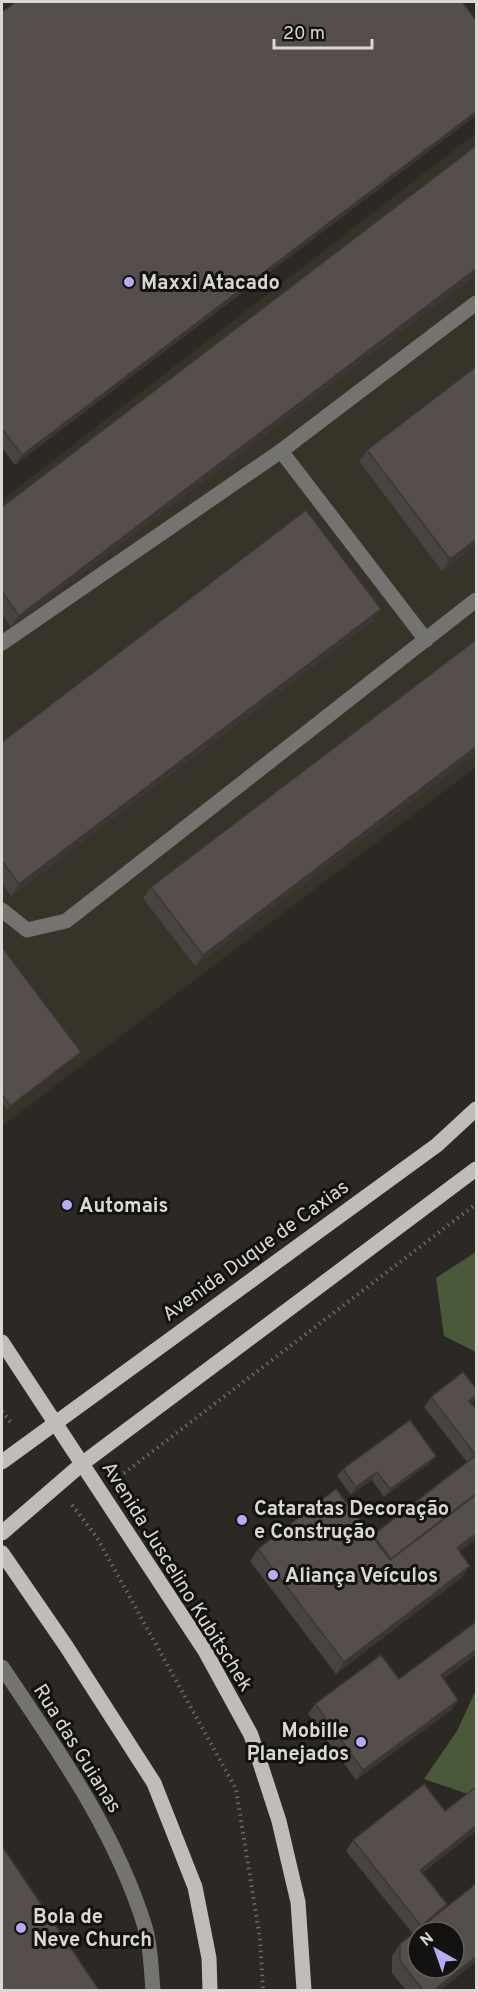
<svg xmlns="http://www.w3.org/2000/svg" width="478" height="1992" viewBox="0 0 478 1992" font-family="Overpass,sans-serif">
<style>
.built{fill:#383328}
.forest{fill:#49593a}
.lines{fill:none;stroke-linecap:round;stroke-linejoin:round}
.path{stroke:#6e6b67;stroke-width:4;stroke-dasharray:1.5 4.5;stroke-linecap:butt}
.minor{stroke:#747370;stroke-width:15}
.major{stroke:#c0bcb7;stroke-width:15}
.wall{fill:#494341}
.shaded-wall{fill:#3c3735}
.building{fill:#554e4c;stroke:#3c3735;stroke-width:1.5;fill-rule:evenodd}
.poi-dot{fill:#b7abf8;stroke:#131210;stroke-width:2}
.labels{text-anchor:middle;stroke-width:6;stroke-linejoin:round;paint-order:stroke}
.poi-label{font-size:20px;font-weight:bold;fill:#d9d8d4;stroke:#131210;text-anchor:start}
.street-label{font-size:20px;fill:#d9d8d4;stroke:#131210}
</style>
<rect width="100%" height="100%" fill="#2c2924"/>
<polygon class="built" points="476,133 476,767 2,1126 2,500"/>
<g class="forest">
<polygon points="476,1252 476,1352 444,1336 436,1278"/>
<polygon points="476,1690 476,1794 474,1796 424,1779 457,1731"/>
</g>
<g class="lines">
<g class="path">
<polyline points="2,1411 12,1424"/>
<polyline points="119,1477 476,1204"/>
<polyline points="72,1505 96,1536 236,1789 260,1939 263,1990"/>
</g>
<g class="minor">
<polyline points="281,451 426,640"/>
<polyline points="2,643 281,451 476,303"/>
<polyline points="2,910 27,930 66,921 476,600"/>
<path d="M2,1667C57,1749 116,1832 145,1927C151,1946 151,1970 153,1990"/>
</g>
<g class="major">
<polyline points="2,1342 205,1651 251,1735 279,1821 298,1902 304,1990"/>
<polyline points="2,1462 437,1145 476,1109"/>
<polyline points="2,1533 83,1463 476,1169"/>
<polyline points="2,1553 66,1646 154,1783 195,1887 209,1958 210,1990"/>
</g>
</g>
<g class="wall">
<polygon points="462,2 15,465 2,448 2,12"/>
<polygon points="477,145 477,274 11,627 2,614 2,507"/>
<polygon points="477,366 477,544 442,571 359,461 367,450"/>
<polygon points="373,621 11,896 2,883 2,742"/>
<polygon points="477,639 477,752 195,966 143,898 151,887"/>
<polygon points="2,947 81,1052 78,1056 7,1110 2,1102"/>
<polygon points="477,1390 477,1397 471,1404 477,1410 477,1538 459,1552 462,1577 336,1674 250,1561 258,1549 372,1536 467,1462 424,1407 431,1397"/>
<polygon points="430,1463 384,1497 372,1480 351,1495 337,1476 343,1469"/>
<polygon points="477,1623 477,1654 443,1679 458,1700 451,1710 356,1780 308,1714 315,1704 399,1679"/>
<polygon points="477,1786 477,1830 422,1873 447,1904 443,1910 477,1883 477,1961 440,1990 406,1990 392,1973 392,1956 400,1944 413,1934 346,1851 353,1840 445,1811"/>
</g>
<g class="shaded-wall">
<polygon points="477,111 477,115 15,465 22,455"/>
<polygon points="477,268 477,274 11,627 19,616"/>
<polygon points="477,539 477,544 442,571 450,559"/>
<polygon points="381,609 373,621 11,896 19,884"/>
<polygon points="477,746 477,752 195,966 203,955"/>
<polygon points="81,1052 78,1056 7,1110 10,1106"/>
<polygon points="477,1395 477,1397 472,1403 462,1411 469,1401"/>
<polygon points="436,1456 430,1463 384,1497 390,1489"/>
<polygon points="377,1472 372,1480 351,1495 356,1487"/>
<polygon points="477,1533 477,1538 449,1560 457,1548"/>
<polygon points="470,1566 462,1577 336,1674 344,1662"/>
<polygon points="477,1649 477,1654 434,1685 441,1675"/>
<polygon points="458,1700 451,1710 356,1780 363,1770"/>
<polygon points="477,1825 477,1830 413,1880 420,1870"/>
<polygon points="447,1904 440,1914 414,1936 421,1926"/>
<polygon points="477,1956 477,1961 440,1990 434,1990"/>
</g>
<g class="building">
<polygon points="16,2 462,2 477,21 477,111 22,455 2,429 2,12"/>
<polygon points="477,145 477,268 19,616 2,592 2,507"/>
<polygon points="477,366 477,539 450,559 367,450"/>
<polygon points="306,510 381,609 19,884 2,861 2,742"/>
<polygon points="477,639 477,746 203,955 151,887"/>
<polygon points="2,947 81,1052 10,1106 2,1094"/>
<polygon points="463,1372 477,1390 477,1395 469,1401 477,1410 477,1493 391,1559 373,1535 476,1455 431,1397"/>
<polygon points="410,1420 436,1456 390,1489 377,1472 356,1487 343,1469"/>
<polygon points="336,1489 390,1560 477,1494 477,1533 457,1548 470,1566 344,1662 258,1549"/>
<polygon points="476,1622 477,1623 477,1649 441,1675 458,1700 363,1770 315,1704 381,1655 399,1679"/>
<polygon points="424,1784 445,1811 477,1786 477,1825 420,1870 447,1904 421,1926 353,1840"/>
<polygon points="2,1846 99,1990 2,1990"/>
<path d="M477,1883V1956L434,1990H423L400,1961V1944ZM418,1932H454V1968H418Z"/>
</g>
<g class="poi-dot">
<circle cx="129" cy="282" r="6"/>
<circle cx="67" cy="1205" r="6"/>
<circle cx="242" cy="1520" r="6"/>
<circle cx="273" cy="1575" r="6"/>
<circle cx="361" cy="1742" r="6"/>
<circle cx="21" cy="1928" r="6"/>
</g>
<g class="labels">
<g class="poi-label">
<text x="141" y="289">Maxxi Atacado</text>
<text x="79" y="1212">Automais</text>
<text x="254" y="1515">Cataratas Decoração<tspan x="254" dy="23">e Construção</tspan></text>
<text x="285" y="1582">Aliança Veículos</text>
<text x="349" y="1737" text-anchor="end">Mobille<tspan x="349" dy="23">Planejados</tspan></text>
<text x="33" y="1923">Bola de<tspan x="33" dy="23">Neve Church</tspan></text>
</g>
<g class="street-label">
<text transform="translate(255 1250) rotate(-36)" y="7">Avenida Duque de Caxias</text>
<text transform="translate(178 1576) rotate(58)" y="7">Avenida Juscelino Kubitschek</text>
<text transform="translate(78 1748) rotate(58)" y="7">Rua das Guianas</text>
</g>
</g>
<rect width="478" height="1992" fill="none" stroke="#d9d8d4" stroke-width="6"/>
<g transform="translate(436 1950) rotate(320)"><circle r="28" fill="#131210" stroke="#62615e" stroke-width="1.5"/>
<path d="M0-4.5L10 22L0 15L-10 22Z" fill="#b7abf8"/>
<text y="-9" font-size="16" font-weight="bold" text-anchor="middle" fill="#d9d8d4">N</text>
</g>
<path d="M274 39v9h98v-9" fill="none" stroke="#d9d8d4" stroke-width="3"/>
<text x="283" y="39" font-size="18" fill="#d9d8d4" stroke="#131210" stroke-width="4.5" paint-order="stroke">20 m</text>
</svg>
